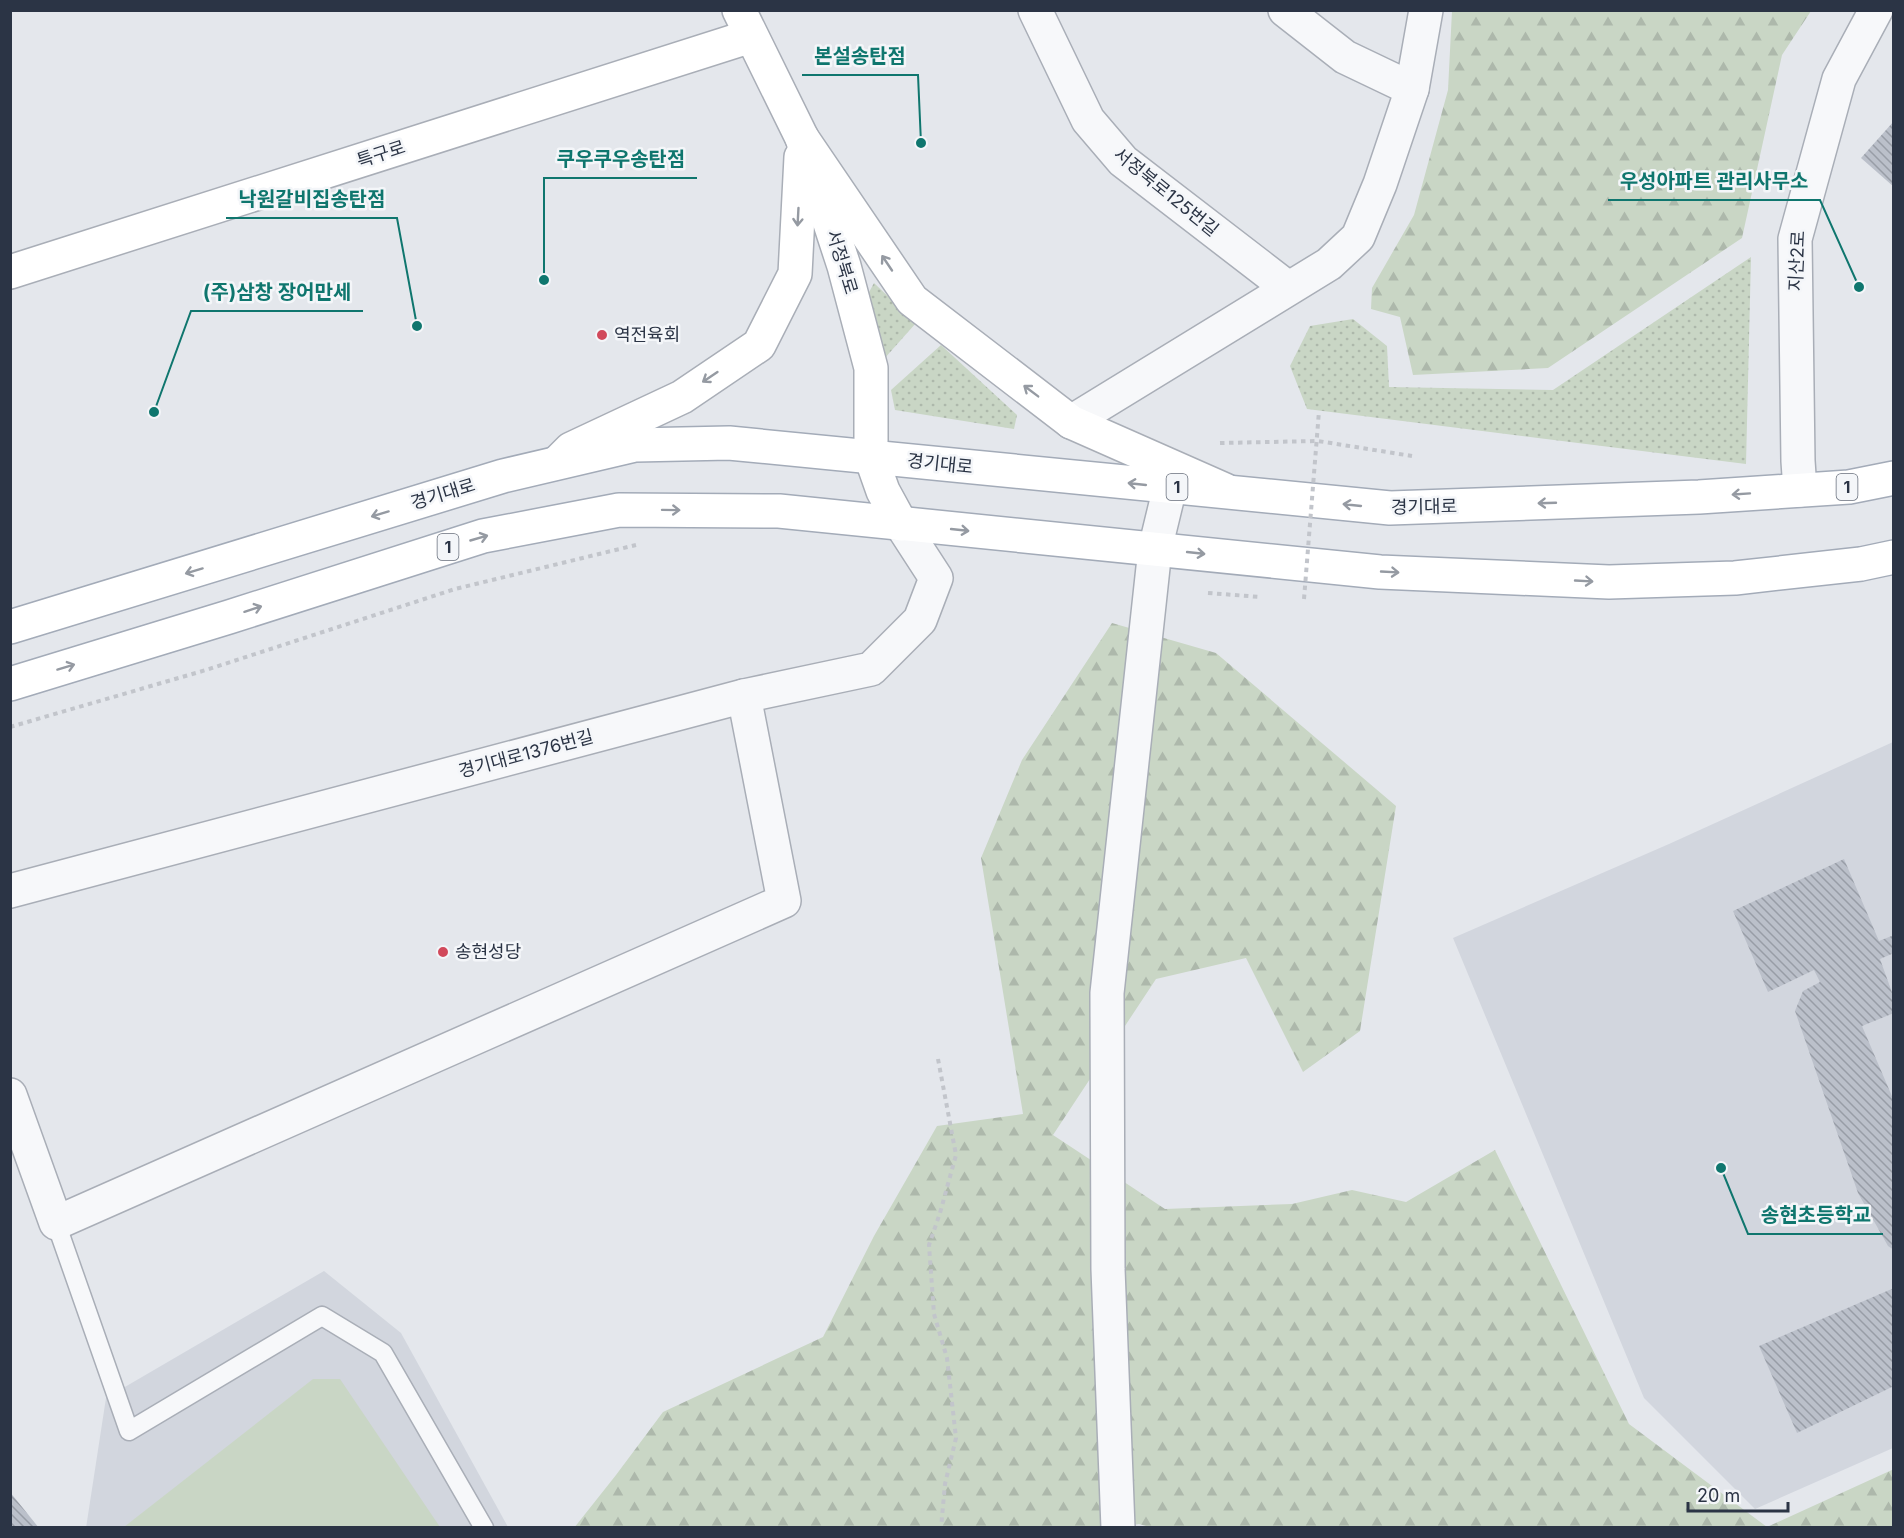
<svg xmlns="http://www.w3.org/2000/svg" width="1904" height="1538" viewBox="0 0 1904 1538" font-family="Inter,'Noto Sans KR',sans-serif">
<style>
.built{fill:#d2d6de}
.grass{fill:url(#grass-dots)}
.forest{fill:url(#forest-firs)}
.pitch{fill:#c9d6c5}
.building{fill:url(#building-back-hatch)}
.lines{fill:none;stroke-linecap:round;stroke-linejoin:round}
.lane-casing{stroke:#a9aeb7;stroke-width:21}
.street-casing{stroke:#a9aeb7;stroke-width:36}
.secondary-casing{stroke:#a9aeb7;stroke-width:36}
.primary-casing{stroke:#a3abb8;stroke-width:36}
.path{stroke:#c2c5cb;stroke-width:4;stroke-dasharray:4.5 4.5;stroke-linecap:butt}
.lane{stroke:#f7f8fa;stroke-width:18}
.street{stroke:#f7f8fa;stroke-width:33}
.secondary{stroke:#fff;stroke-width:33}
.primary{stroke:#fff;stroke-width:33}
.path-bridge{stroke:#c2c5cb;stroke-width:4;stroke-dasharray:4.5 4.5;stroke-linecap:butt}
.oneway{stroke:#959aa2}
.poi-dot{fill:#d1495b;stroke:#f4f6f9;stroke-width:2}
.labels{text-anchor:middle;stroke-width:5;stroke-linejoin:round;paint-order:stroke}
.shield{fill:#f4f6f9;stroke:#676e7b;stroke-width:1.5}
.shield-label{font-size:16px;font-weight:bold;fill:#2b3445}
.street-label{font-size:18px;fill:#2b3445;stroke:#f4f6f9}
.poi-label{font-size:18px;fill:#2b3445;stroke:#f4f6f9;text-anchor:start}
.leader{fill:none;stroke:#0f766e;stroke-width:2}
.callout-dot{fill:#0f766e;stroke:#f4f6f9;stroke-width:2}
.callout-label{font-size:20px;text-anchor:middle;font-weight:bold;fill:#0f766e;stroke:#f4f6f9;stroke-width:5;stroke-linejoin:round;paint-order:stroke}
</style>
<defs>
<pattern id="grass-dots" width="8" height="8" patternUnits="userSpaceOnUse" patternTransform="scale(1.5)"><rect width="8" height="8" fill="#c9d6c5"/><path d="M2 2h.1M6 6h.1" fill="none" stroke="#adb8ab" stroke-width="1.8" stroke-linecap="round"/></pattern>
<pattern id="forest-firs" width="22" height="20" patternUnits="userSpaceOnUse" patternTransform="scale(1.5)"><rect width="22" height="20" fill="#c9d6c5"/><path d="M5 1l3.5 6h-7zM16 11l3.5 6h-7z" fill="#adb8ab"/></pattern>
<pattern id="building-back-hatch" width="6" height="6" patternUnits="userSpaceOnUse" patternTransform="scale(1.5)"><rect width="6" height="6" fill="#bbc0ca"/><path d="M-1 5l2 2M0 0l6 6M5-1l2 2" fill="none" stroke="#989da6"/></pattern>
</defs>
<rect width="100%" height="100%" fill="#e4e7ec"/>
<g class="built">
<polygon points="1893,742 1893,1448 1755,1509 1644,1398 1453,938 1669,844"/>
<polygon points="324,1271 401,1333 508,1527 86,1528 106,1398"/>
</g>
<g class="grass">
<polygon points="1751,257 1746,464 1307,409 1290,366 1310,326 1353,319 1387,346 1389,387 1553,390"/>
<polygon points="874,283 916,323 884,359 867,296"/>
<polygon points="941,345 1017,415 1014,429 895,410 891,390"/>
</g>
<g class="forest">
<polygon points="1452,11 1811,11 1782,55 1742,238 1548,368 1413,375 1400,317 1371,309 1372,288 1414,215 1448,90"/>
<polygon points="1112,623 1216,653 1396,806 1360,1031 1303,1072 1246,958 1156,979 1053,1135 1165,1209 1292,1204 1352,1190 1406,1202 1495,1150 1629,1424 1767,1527 1894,1469 1893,1528 1153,1528 1139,1524 1115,1528 574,1528 616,1475 663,1412 823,1337 874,1236 937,1126 1023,1114 981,858 1022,760"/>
</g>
<polygon class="pitch" points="313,1379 340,1379 440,1527 124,1527"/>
<g class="building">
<polygon points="1894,121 1894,187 1861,158"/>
<polygon points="1844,859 1879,941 1894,935 1894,953 1880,959 1894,998 1894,1013 1862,1026 1894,1101 1894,1250 1888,1246 1858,1193 1795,1011 1803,991 1820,982 1814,970 1768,992 1733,911"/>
<polygon points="1894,1288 1894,1386 1797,1433 1759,1346"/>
<polygon points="10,1492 39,1528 10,1528"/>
</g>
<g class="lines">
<g class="lane-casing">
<polyline id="lane" points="56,1223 129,1431 322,1316 383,1353 484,1528"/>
</g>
<g class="street-casing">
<g id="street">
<polyline points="1035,10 1088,120 1123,161 1288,288"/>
<polyline points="1285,10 1345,57 1412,89"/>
<polyline points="1071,422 1329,264 1358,237 1380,184 1412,89 1426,10"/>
<polyline points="1800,490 1798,461 1795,239 1839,79 1876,10"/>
<polyline points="10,891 744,696 871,669 920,620 936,578 901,524"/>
<polyline points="10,1095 56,1223 784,901 744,696"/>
<polyline points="1118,1528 1108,1269 1107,993 1155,549 1170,487"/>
</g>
</g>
<g class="secondary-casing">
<g id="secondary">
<polyline points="739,10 802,138 844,266 871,368 871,457 883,491 901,524"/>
<polyline points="802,138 912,300 1071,422 1225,490"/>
<polyline points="10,272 751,36"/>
<polyline points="559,461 571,449 682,397 759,345 795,274 801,157"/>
</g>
</g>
<g class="primary-casing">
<g id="primary">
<polyline points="10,627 503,476 635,445 729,443 1390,508 1699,497 1849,487 1894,478"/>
<polyline points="10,684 229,617 483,536 619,510 779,511 1380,572 1609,582 1735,578 1861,564 1894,557"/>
</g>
</g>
<g class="path">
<polyline points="1220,443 1318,441 1412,456"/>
<polyline points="1208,593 1261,597"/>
<polyline points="10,727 206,670 455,589 636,545"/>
<polyline points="938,1059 956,1155 940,1213 929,1245 934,1314 947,1358 956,1438 945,1484 941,1528"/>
</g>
<use href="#lane" class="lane"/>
<use href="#street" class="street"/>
<use href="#secondary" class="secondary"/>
<use href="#primary" class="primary"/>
<polyline class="path-bridge" points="1304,599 1319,411"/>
</g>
<defs><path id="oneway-shaft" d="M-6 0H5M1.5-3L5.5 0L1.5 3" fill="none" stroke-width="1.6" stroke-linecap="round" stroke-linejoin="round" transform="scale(1.5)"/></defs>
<g class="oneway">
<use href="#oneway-shaft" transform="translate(798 217) rotate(93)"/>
<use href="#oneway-shaft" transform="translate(887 263) rotate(-124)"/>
<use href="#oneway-shaft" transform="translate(710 377) rotate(146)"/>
<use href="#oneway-shaft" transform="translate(1031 391) rotate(-143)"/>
<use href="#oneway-shaft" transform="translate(1137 484) rotate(-174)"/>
<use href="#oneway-shaft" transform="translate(1741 494) rotate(176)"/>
<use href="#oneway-shaft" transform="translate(1547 503) rotate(178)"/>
<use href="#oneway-shaft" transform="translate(1352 505) rotate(-174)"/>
<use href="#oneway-shaft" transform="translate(671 510) rotate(1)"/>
<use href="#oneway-shaft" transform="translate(380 514) rotate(163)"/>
<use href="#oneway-shaft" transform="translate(960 530) rotate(6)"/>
<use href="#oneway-shaft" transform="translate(479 538) rotate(-16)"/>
<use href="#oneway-shaft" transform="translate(1196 553) rotate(6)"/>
<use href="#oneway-shaft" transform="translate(194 571) rotate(163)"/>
<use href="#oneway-shaft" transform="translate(1390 572) rotate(3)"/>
<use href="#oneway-shaft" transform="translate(1584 581) rotate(3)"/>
<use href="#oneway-shaft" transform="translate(253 609) rotate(-18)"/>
<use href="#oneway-shaft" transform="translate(66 667) rotate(-17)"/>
</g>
<g class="poi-dot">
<circle cx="602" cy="335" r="6"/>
<circle cx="443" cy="952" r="6"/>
</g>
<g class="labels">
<g class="shield">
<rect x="1166.5" y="474" width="21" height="26" rx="4.5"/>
<rect x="1836.5" y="474" width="21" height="26" rx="4.5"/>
<rect x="437.5" y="534" width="21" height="26" rx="4.5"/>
</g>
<g class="shield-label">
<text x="1177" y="493">1</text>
<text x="1847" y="493">1</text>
<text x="448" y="553">1</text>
</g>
<g class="street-label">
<text transform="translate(381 154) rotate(-18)" y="6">특구로</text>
<text transform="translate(1166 192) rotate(39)" y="6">서정북로125번길</text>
<text transform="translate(1797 261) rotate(-87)" y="6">지산2로</text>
<text transform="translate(842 262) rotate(73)" y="6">서정북로</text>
<text transform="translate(940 464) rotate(6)" y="6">경기대로</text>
<text transform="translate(443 494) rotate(-17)" y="6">경기대로</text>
<text transform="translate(1424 507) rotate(-1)" y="6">경기대로</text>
<text transform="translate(526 754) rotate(-15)" y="6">경기대로1376번길</text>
</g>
<g class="poi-label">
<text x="614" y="341">역전육회</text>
<text x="455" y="958">송현성당</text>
</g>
</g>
<path class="leader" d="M921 143L918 75H802M544 280L544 178H697M1859 287L1820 200H1608M417 326L397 218H226M154 412L191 311H363M1721 1168L1748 1234H1883"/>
<g class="callout-dot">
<circle cx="921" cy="143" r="6"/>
<circle cx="544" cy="280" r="6"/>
<circle cx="1859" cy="287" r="6"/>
<circle cx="417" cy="326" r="6"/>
<circle cx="154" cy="412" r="6"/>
<circle cx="1721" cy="1168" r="6"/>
</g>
<g class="callout-label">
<text x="860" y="63">본설송탄점</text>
<text x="621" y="166">쿠우쿠우송탄점</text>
<text x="1714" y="188">우성아파트 관리사무소</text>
<text x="312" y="206">낙원갈비집송탄점</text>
<text x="277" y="299">(주)삼창 장어만세</text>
<text x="1816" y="1222">송현초등학교</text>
</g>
<rect width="1904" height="1538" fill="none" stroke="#2b3445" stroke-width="24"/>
<path d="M1688 1502v9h100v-9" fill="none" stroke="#2b3445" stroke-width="3"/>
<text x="1697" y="1502" font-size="18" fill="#2b3445" stroke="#f4f6f9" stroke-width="4.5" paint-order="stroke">20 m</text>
</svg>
